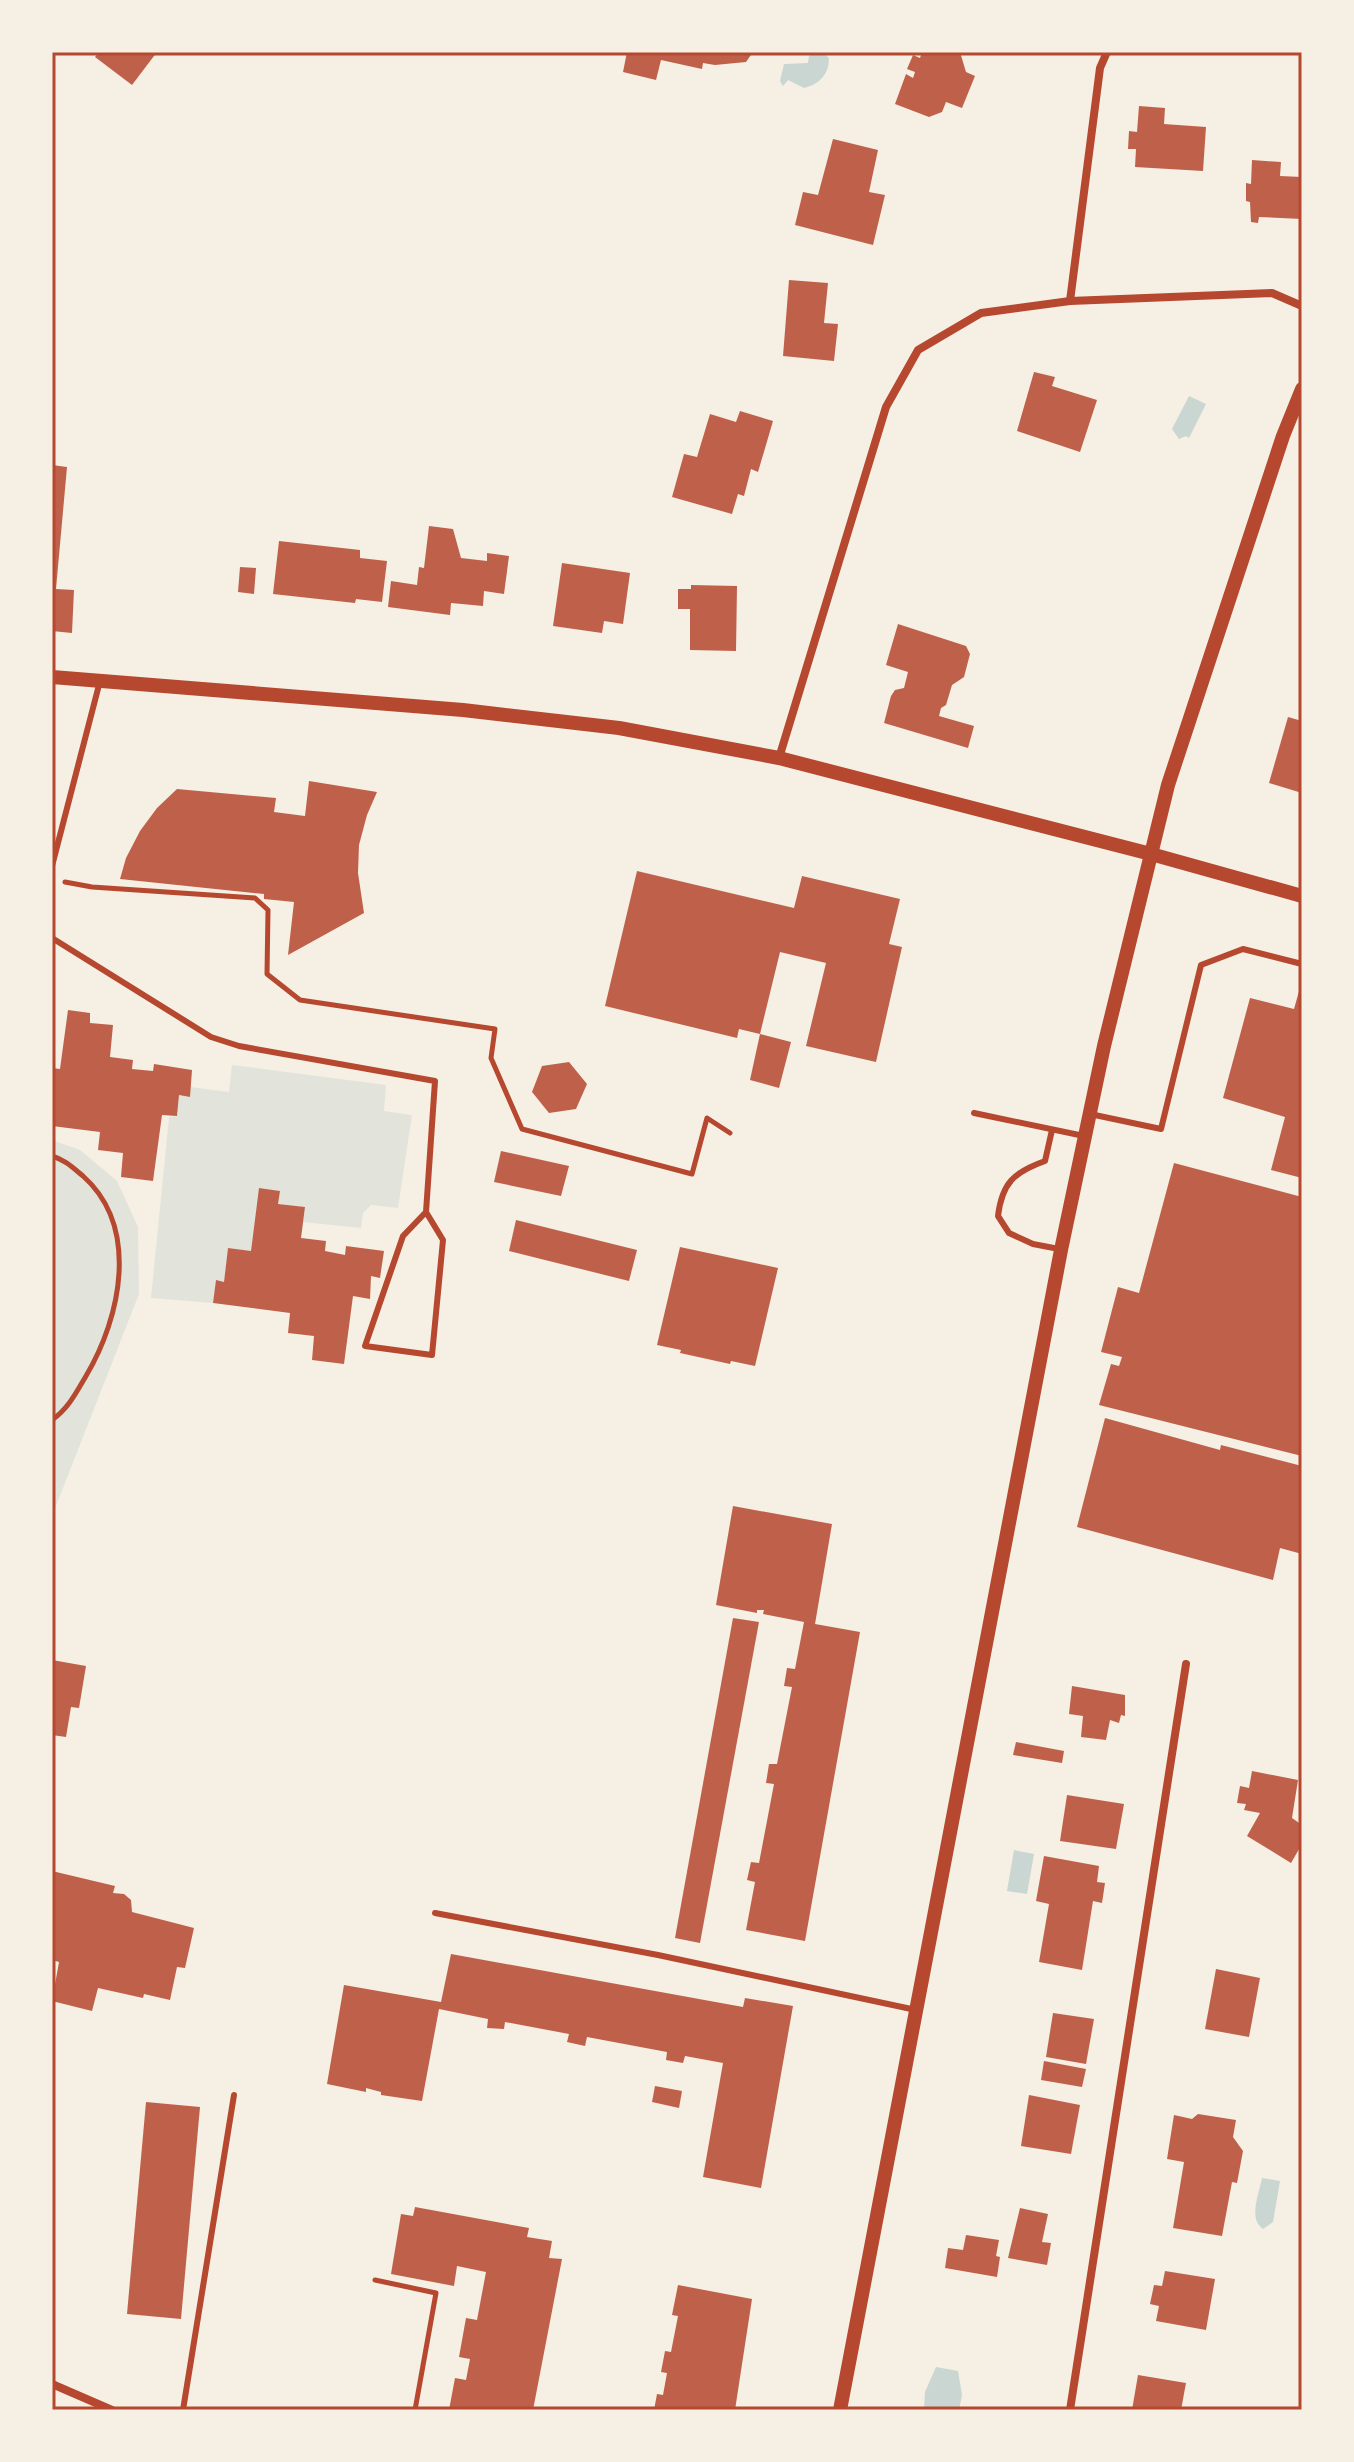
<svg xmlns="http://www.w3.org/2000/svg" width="1354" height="2462" viewBox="0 0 1354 2462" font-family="Merriweather,serif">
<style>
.green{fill:#e2e4dc}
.water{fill:#c9d6d2}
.building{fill:#bf614a}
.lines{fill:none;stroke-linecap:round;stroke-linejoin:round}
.path{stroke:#b5482f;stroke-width:5}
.service{stroke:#b5482f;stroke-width:6}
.minor{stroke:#b5482f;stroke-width:8}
.tertiary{stroke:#b5482f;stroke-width:14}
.neatline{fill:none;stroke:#b5482f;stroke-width:3}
</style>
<rect width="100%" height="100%" fill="#f6efe4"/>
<g class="green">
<polygon points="232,1065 386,1085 384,1111 412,1115 398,1208 371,1205 363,1213 361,1228 303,1222 305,1208 278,1204 279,1191 260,1188 251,1251 228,1248 224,1282 216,1281 213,1303 151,1298 169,1117 177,1116 179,1095 189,1096 190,1087 229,1092"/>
<polygon points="52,1140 80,1150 117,1181 138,1227 139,1294 52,1516"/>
</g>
<g class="water">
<path d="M814,52H822L829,58C829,74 820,84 804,88L788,80L783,86L780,81L784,64L808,63L809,56Z"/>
<polygon points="1189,396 1206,404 1189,438 1186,436 1179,439 1172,429"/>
<polygon points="1014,1850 1034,1854 1027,1894 1007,1891"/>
<path d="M1262,2178L1280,2181L1273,2222L1263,2229C1248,2219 1259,2194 1262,2178Z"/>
<polygon points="936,2367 958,2371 962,2395 959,2410 924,2410 925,2392"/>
</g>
<g class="building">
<polygon points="99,52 157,52 132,85 95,57"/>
<polygon points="627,52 753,52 746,62 715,65 703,63 702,69 661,60 656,80 623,72"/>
<polygon points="922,52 960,52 966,72 975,76 962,108 946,102 942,112 929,117 895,104 906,74 913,78 915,72 907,69 913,55 920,58"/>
<polygon points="1139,106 1165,108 1164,124 1206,127 1203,171 1135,167 1136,149 1128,149 1129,131 1137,132"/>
<polygon points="833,139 878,150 869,192 885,195 873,245 795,225 803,192 818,195"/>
<polygon points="1252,160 1281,162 1280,176 1302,177 1302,219 1259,217 1258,223 1251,222 1250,202 1246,201 1246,183 1251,184"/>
<polygon points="789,280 828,283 824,323 838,324 834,361 783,356"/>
<polygon points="1034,372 1055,377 1052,386 1097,400 1080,452 1017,431"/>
<polygon points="740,411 773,421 758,472 751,469 744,496 738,494 732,514 672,497 684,454 697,457 710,414 736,422"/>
<polygon points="52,465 67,467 56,589 74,590 72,633 52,631"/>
<polygon points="429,526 453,529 461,558 487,561 487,553 509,556 504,594 484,591 483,606 451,603 450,615 388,607 391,581 417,585 419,567 424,568"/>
<polygon points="279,541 360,550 360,558 387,561 382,602 356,599 355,603 273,594"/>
<polygon points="562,563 630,573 623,624 604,621 602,633 553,626"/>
<polygon points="240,567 256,568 254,594 238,592"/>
<polygon points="691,585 737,586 736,651 690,650 690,609 678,609 678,589 691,589"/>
<polygon points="898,624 966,646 970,654 964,677 952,685 946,705 941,708 939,716 974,726 968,748 884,723 891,696 895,690 904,688 908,672 886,665"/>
<polygon points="1288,717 1302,721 1302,793 1269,783"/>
<polygon points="309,781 377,792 367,815 359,845 358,873 364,913 288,955 294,902 264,899 264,894 120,879 126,858 140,831 157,808 177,789 276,798 274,812 305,816"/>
<polygon points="637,871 794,908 802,876 900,899 889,944 902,947 876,1062 806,1046 826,963 780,952 760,1034 739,1029 737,1038 605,1006"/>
<polygon points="1301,984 1302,984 1302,1178 1271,1170 1285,1117 1223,1098 1250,998 1294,1009"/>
<polygon points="68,1010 90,1013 90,1023 113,1025 110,1057 133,1060 132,1069 153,1071 154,1064 192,1070 190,1097 179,1095 177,1116 162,1115 153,1181 121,1177 123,1153 98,1150 100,1132 52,1126 52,1068 60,1069"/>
<polygon points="760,1034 791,1042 779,1088 750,1080"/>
<polygon points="569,1062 587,1084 576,1109 549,1113 532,1092 542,1066"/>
<polygon points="501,1151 569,1166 561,1196 494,1182"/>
<polygon points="1174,1163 1302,1197 1302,1456 1099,1405 1111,1364 1119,1366 1122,1357 1101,1352 1118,1287 1139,1293"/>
<polygon points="259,1188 280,1191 278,1204 305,1207 301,1238 326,1241 325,1251 345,1255 346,1246 384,1251 380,1278 371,1276 370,1299 353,1296 344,1364 312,1360 314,1336 288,1333 290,1313 213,1303 216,1280 224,1282 228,1248 251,1251"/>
<polygon points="516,1220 637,1250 629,1281 509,1251"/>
<polygon points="680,1247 778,1268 755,1366 731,1361 730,1364 680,1353 681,1350 657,1345"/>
<polygon points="1105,1418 1220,1450 1221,1445 1302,1466 1302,1554 1280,1548 1273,1580 1077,1527"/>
<polygon points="733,1506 832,1524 815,1624 860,1632 805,1941 746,1930 755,1882 747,1880 751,1862 759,1863 774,1784 766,1783 769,1764 777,1764 792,1687 784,1686 787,1668 795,1669 804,1622 763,1614 764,1610 757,1610 757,1613 716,1605"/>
<polygon points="733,1618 759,1622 700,1943 675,1938"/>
<polygon points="52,1660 86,1666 79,1708 71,1707 66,1737 52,1735"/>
<polygon points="1072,1686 1125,1695 1125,1716 1121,1715 1119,1723 1110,1720 1106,1740 1081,1737 1083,1716 1069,1714"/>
<polygon points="1016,1742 1064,1751 1062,1763 1013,1755"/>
<polygon points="1252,1771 1298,1780 1292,1818 1302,1825 1302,1844 1291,1863 1247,1836 1260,1813 1244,1810 1246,1804 1237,1803 1240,1786 1249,1788"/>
<polygon points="1067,1795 1124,1804 1116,1849 1060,1841"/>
<polygon points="1044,1856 1099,1866 1097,1882 1105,1883 1102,1903 1093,1901 1082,1970 1039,1962 1049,1904 1036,1901"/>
<polygon points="52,1871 115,1886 113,1893 124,1894 131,1900 132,1912 194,1928 185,1968 177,1967 170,2000 144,1994 143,1998 98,1988 92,2011 52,2001 59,1962 52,1960"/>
<polygon points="451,1954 743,2007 745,1998 793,2006 761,2188 703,2177 723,2063 685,2056 683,2063 666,2060 667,2052 587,2037 585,2046 567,2042 569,2034 505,2022 504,2029 487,2028 488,2019 439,2009 422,2101 381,2095 381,2092 366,2088 366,2092 327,2084 344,1985 441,2002"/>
<polygon points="1216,1969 1260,1978 1249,2037 1205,2029"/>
<polygon points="1053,2013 1094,2019 1086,2064 1046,2057"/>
<polygon points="1044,2061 1086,2069 1082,2087 1041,2080"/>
<polygon points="655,2086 682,2091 679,2108 652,2102"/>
<polygon points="1029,2095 1080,2105 1071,2154 1021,2146"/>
<polygon points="146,2102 200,2107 181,2319 127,2314"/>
<polygon points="1198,2114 1236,2120 1233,2137 1243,2151 1237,2183 1232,2182 1222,2236 1173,2228 1184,2162 1167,2159 1174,2115 1192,2119"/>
<polygon points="415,2207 529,2228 527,2237 552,2241 549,2258 562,2259 533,2410 449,2410 455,2378 466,2380 470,2359 459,2357 466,2318 477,2320 486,2272 457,2266 454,2286 391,2274 401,2214 413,2216"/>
<polygon points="1020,2208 1048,2214 1042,2242 1051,2243 1047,2265 1008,2258"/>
<polygon points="966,2235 999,2240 996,2256 1000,2257 997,2277 945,2268 948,2248 963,2250"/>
<polygon points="1165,2271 1215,2279 1206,2330 1156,2321 1159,2306 1150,2304 1154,2285 1162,2286"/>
<polygon points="678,2285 752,2299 735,2410 654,2410 657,2394 663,2395 667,2373 661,2372 665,2351 671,2352 678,2316 672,2315"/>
<polygon points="1138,2375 1186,2383 1181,2410 1132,2410"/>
</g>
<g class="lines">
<g class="path">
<polyline points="65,882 92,887 255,898 268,910 267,974 300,1000 495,1029 491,1058 522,1129 692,1174 707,1118 730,1133"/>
<path d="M52,1156C65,1160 72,1167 83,1176C140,1227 121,1317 86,1376C76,1393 68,1409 52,1420"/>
<polyline points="375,2280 436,2293 415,2410"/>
</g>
<g class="service">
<polyline points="52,866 100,681"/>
<polyline points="52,938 211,1037 239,1046 435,1081 426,1212 443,1240 432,1355 365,1346 403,1236 426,1212"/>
<polyline points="974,1113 1084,1136"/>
<polyline points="1090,1114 1161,1129 1201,965 1243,949 1302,964"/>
<path d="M1052,1130L1045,1161C1014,1172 1002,1183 998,1216L1009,1233L1033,1244L1059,1249"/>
<polyline points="435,1913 658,1955 916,2010"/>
<polyline points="183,2410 234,2095"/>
</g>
<g class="minor">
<polyline points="1070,301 1100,68 1107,52"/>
<polyline points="779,758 886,407 918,350 981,313 1070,301 1272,293 1302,306"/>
<polyline points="52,2384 112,2410"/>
<polyline points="1070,2410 1186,1664"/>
</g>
<g class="tertiary">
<polyline points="52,677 463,710 619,728 779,758 1151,854 1302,896"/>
<polyline points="840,2410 1061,1250 1104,1046 1168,785 1283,436 1302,389"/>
</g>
</g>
<rect width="1354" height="2462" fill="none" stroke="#f6efe4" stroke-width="108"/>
<rect x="54" y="54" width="1246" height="2354" class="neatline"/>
</svg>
